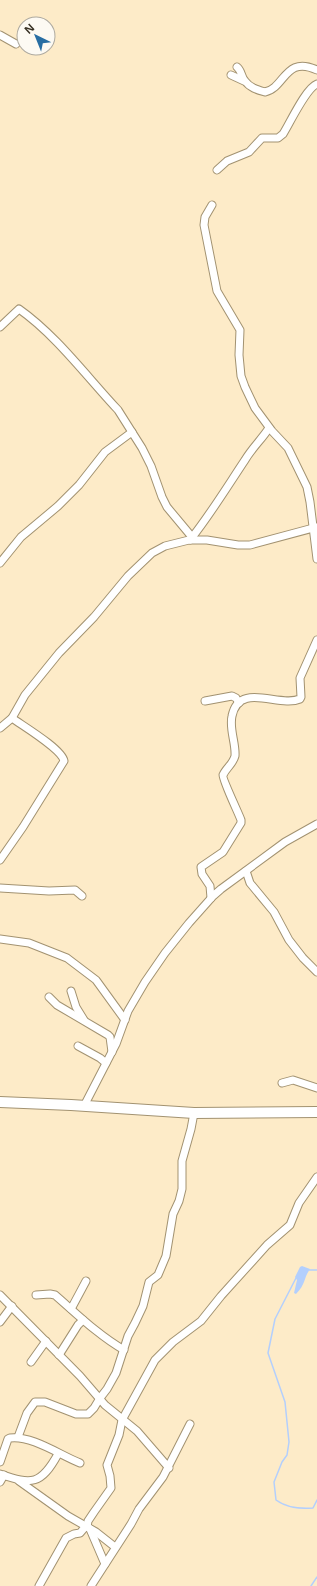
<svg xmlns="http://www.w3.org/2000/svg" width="317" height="1586" viewBox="0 0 317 1586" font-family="'Open Sans',sans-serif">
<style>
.water{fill:#b3cffd}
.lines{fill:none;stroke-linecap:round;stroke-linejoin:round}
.stream{stroke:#b3cffd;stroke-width:1.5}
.street-casing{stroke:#a29271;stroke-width:9}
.secondary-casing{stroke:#a29271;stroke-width:12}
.street{stroke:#fff;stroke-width:7}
.secondary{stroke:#fff;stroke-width:10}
</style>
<rect width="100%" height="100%" fill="#fdebc8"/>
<path class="water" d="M302,1266L310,1269C303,1279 306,1284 296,1294L294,1293L297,1280L295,1277L300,1267Z"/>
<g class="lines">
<g class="stream">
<polyline points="309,1270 317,1270"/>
<path d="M296,1278L275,1319L268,1353L285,1402L289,1442L287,1455L282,1462L274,1482L276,1500C287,1508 299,1509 313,1508L317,1500"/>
<polyline points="311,1586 317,1577"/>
</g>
<g class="street-casing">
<g id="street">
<polyline points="0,35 16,44"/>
<path d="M237,67C242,71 241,77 245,81C250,88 258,90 265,92C285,88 285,55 317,70"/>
<polyline points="231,75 244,81"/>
<path d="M217,170L227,161L249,152L262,138H278L283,134C290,123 306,88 317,84"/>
<polyline points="212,205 205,217 204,225 217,291 240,330 239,355 241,376 245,387 255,408 272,431 288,448 307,487 310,502 317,559"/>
<path d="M0,327L19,309C56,335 87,377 118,410L142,448L151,466L162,497L167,507L192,537"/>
<path d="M190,540C210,515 227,487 245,460C252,448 262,439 269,428"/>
<polyline points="0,563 21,537 58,506 79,485 105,452 132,432"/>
<polyline points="205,701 232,696 236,698 239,703"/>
<polyline points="0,728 12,718 25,695 59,653 94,617 128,576 152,553 165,546 189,540 207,540 238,545 250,545 317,527"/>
<path d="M0,860L23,827L64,761C62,749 23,726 12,718"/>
<polyline points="246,871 250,883 274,912 289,940 303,958 317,972"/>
<polyline points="0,888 49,891 75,890 82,896"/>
<path d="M211,898L210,886L202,874L201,867L223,852L241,823V820C239,814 222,779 223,775C226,768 233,764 235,756C236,743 229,729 232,716C239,681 279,708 300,699L301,697L300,678L317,640"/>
<polyline points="0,939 29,943 67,958 96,980 125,1020"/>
<polyline points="71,991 76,1007 84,1020"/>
<polyline points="49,997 57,1005 108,1035 110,1037 112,1052"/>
<polyline points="78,1046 100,1058 106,1063"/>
<polyline points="282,1083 293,1080 317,1088"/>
<polyline points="84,1106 116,1044 128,1011 145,982 165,953 189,923 213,896 221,889 285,842 317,824"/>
<polyline points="0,1295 80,1376 105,1405 137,1431 169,1468"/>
<path d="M36,1295L50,1294L55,1295C77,1314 98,1335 124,1350"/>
<polyline points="71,1309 86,1281"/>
<polyline points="0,1322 12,1306"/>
<polyline points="59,1355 78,1325 83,1320"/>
<polyline points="31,1362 46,1341"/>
<polyline points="18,1437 27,1413 35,1402 45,1402 76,1414 88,1414 94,1408 100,1398 107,1389 116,1373 128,1336 135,1323 143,1306 149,1282 158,1275 166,1256 173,1214 179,1201 182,1189 182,1161 191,1129 194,1113"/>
<path d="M0,1462L8,1439L10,1438C31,1435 60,1455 80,1463"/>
<path d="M0,1474C32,1485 41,1485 58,1454"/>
<polyline points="19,1481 68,1516 96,1532 115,1547"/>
<polyline points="0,1482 4,1475"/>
<polyline points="87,1527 88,1521 94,1512 111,1488 110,1476 107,1465 119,1435 122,1420 155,1360 173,1342 201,1321 221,1296 267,1245 290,1225 299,1203 317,1177"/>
<polyline points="90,1529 105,1564"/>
<polyline points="39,1586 66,1538 74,1534 80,1533 86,1526"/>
<polyline points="91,1586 131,1524 139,1509 163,1477 190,1424"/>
</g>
</g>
<g class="secondary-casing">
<polyline id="secondary" points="0,1102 71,1105 194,1113 317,1112"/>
</g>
<use href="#street" class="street"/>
<use href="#secondary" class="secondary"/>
</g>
<g transform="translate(36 36) rotate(317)"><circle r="19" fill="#fdfaf3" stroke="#aeaaa0"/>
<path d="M0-3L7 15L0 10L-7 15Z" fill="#286ea3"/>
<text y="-6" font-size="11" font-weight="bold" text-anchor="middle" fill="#383124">N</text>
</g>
</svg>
